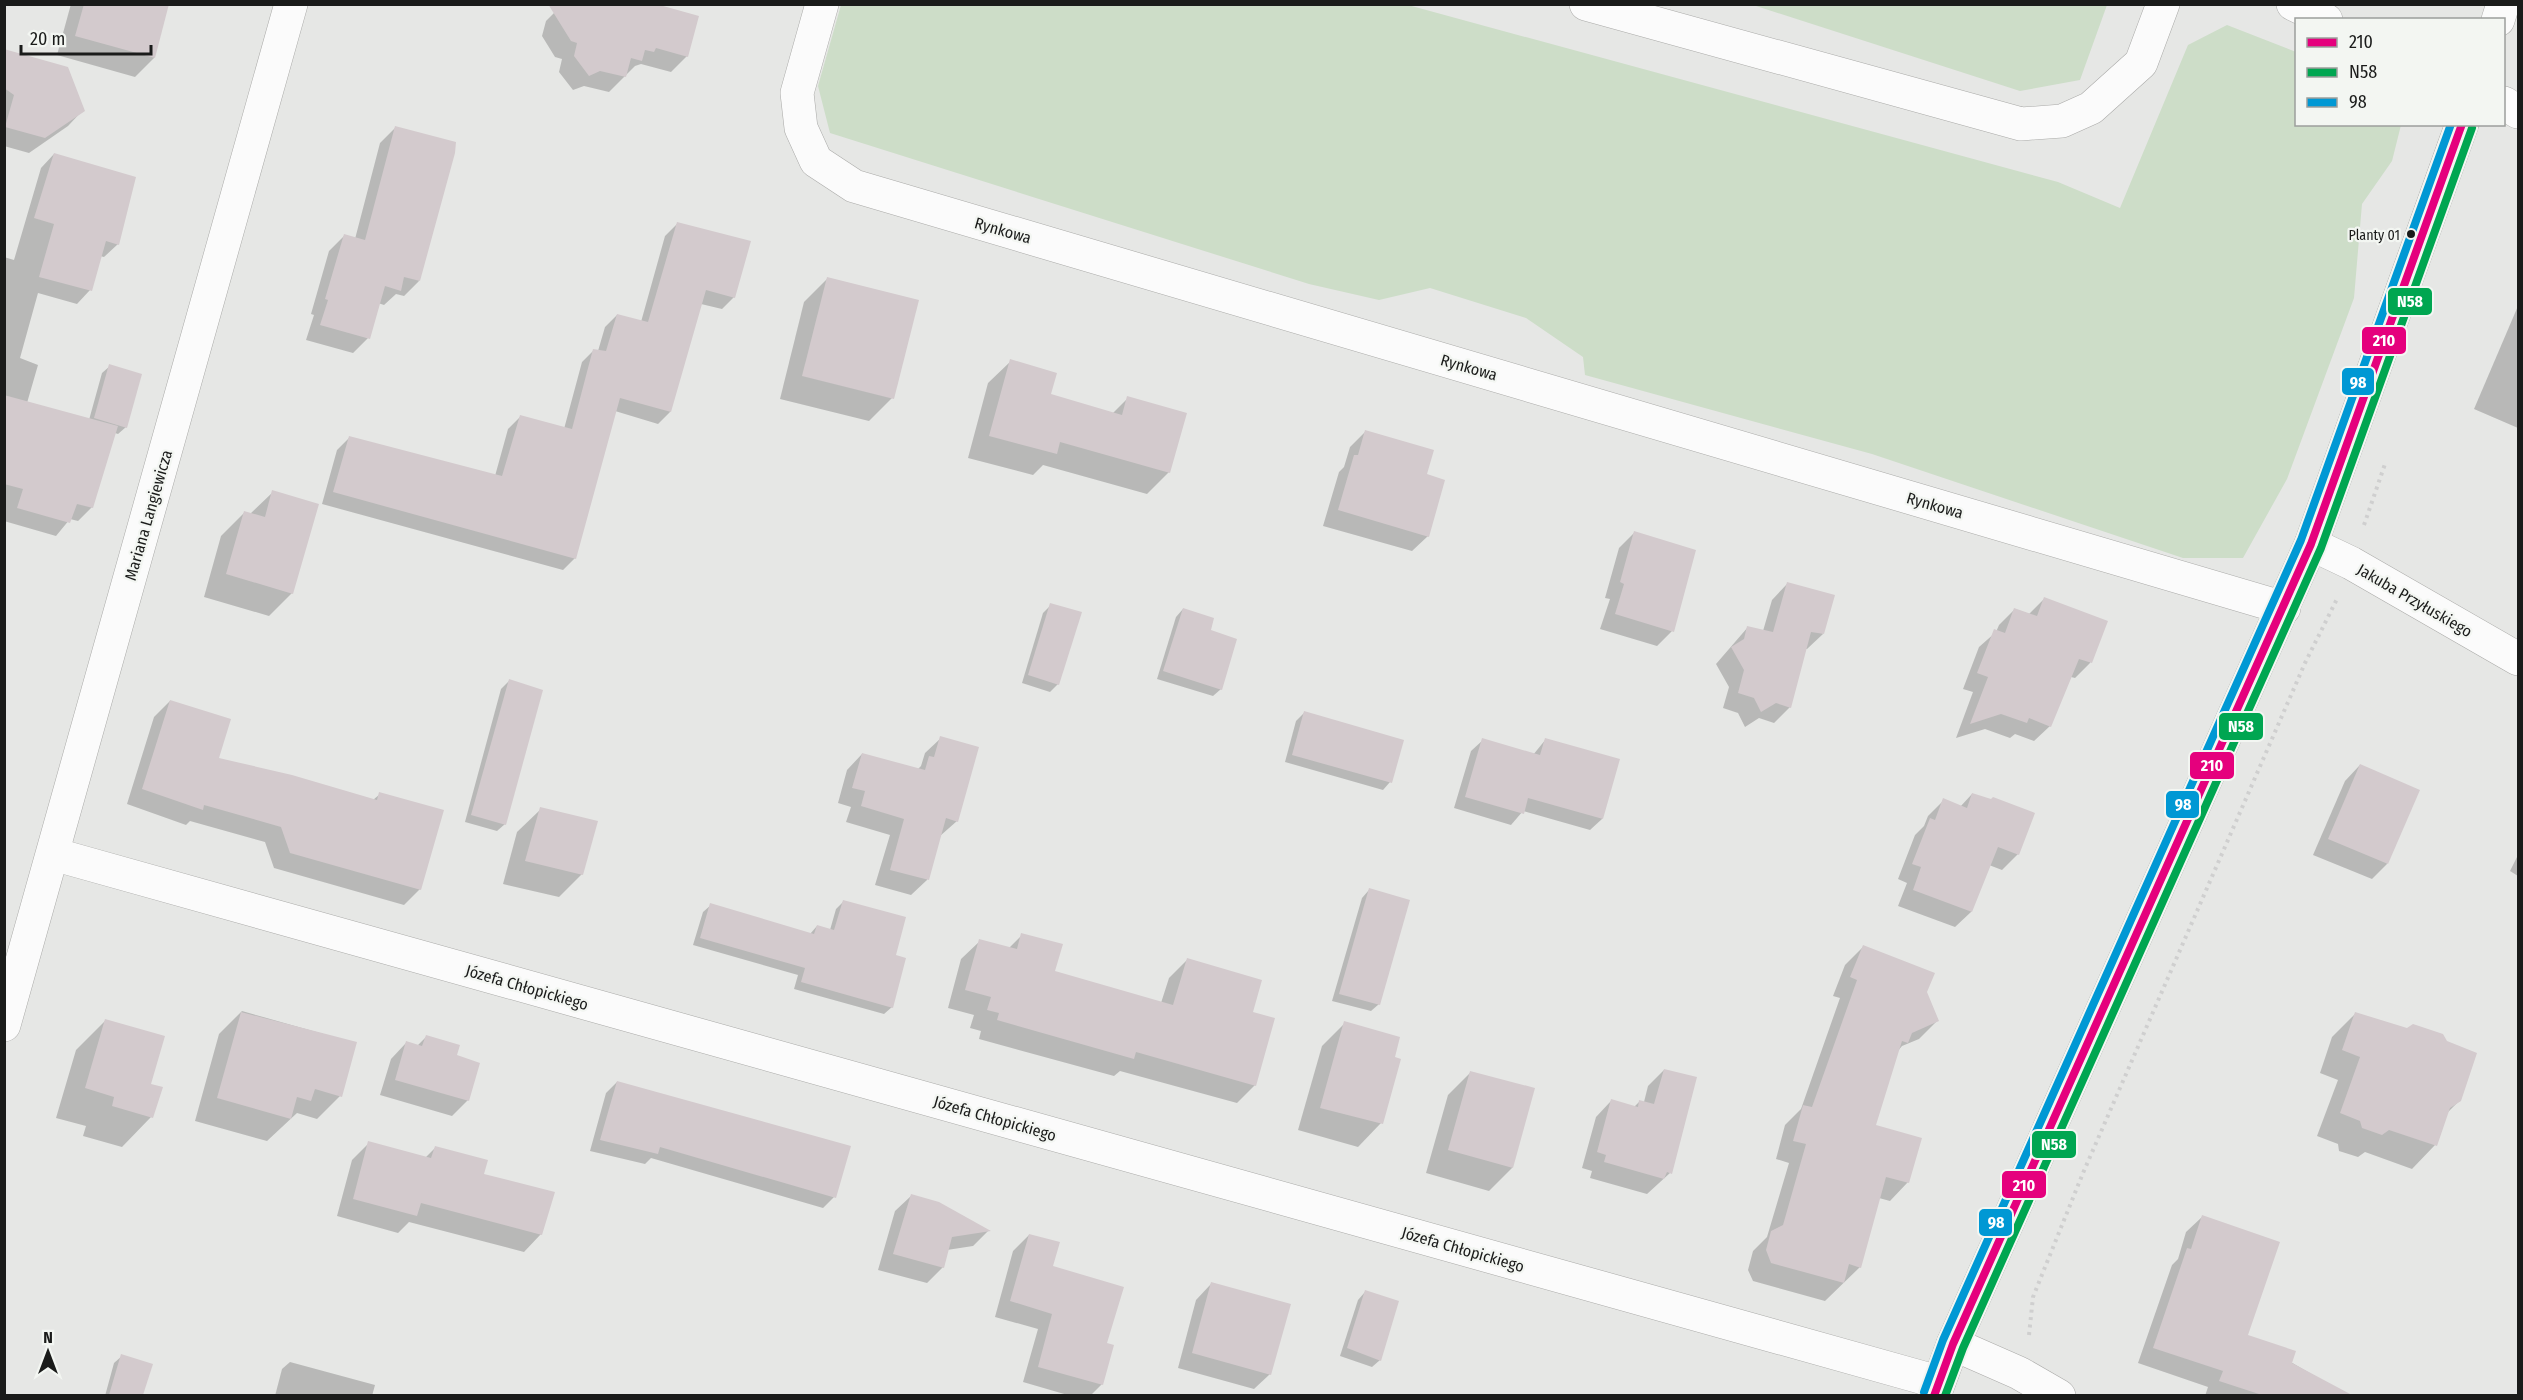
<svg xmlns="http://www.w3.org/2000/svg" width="2523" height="1400" viewBox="0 0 2523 1400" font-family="'Fira Sans Condensed',sans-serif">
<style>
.green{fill:#cdddc8}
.shadow{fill:#0003}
.building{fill:#d3cacd}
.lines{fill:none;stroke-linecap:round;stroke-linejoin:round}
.street-casing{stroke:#aaaaa8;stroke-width:34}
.path{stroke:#cfcfcf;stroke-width:4;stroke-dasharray:3 4.5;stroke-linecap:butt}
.street{stroke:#fbfbfb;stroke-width:33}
.bus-1-casing{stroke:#f3f6f2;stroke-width:12}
.bus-2-casing{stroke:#f3f6f2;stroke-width:12}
.bus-3-casing{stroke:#f3f6f2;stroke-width:12}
.bus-1{stroke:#e5007d;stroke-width:8}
.bus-2{stroke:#00a651;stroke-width:8}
.bus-3{stroke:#0098d4;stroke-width:8}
.bus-dot{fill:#1a1b1a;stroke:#f3f6f2;stroke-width:2}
.labels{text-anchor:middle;stroke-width:4.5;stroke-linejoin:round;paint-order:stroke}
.bus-label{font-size:14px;fill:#1a1b1a;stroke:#f3f6f2;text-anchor:end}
.street-label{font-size:16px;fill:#1a1b1a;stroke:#f3f6f2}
.line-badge{stroke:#f3f6f2;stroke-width:2}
.badge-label{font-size:16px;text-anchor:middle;font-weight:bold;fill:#fff}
</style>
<rect width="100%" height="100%" fill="#e6e7e5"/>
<g class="green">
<polygon points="1408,5 2058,182 2120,208 2188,45 2227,25 2296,52 2296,124 2401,125 2392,161 2362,204 2354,298 2287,479 2243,558 2183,558 1872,454 1585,375 1583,357 1526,318 1430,288 1379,300 1309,284 830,133 818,86 841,5"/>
<polygon points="1753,5 2107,5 2080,80 2020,91"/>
</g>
<g class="shadow">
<polygon points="71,4 168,4 154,58 135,77 57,55"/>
<polygon points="562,5 687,56 671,72 641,64 635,66 609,92 584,86 573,90 559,72 562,59 555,57 542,36 546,21"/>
<polygon points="4,50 83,110 68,126 29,153 4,146"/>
<polygon points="395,128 419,281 404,296 396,294 384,305 378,303 368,338 353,353 306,340 314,315 311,314 329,251 344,236 355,239 380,143"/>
<polygon points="54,154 118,244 104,257 100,256 90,290 77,304 38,293 20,358 38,365 27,403 89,420 102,373 110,366 126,427 118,434 115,433 92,507 78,521 70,519 56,536 4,521 4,257 14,260 41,168"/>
<polygon points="677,224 734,297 722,309 701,304 670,412 658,424 615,411 575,558 563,570 322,504 337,450 349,438 495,476 508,429 520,417 564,429 582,362 594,350 598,351 605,327 617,315 641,322 665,236"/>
<polygon points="827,279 892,398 869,421 780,399 804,302"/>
<polygon points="2518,306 2518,428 2474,409"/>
<polygon points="1011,361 1049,395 1112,414 1128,398 1169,472 1147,494 1043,465 1033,475 968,458 988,383"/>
<polygon points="1365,432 1425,475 1428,536 1412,551 1323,526 1339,472 1344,467 1350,447"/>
<polygon points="273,492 292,593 269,616 204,597 221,536 244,513 250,514"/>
<polygon points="1635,532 1672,631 1657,646 1600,629 1610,599 1605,598 1619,548"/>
<polygon points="1787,584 1823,634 1807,649 1805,649 1790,707 1774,723 1759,718 1745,727 1738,713 1723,708 1729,687 1716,664 1748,627 1763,631 1772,600"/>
<polygon points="2044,599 2106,622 2090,663 2075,678 2071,677 2050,726 2034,741 2015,734 2010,738 1985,729 1956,738 1973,692 1963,689 1979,647 1996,632 1999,625 2015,609 2029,614"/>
<polygon points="1051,605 1058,684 1050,692 1022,683 1043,613"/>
<polygon points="1183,609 1209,631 1221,689 1213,696 1157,679 1176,617"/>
<polygon points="509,681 505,824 497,831 465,822 501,689"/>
<polygon points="170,701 217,759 373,800 380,794 420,889 404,905 274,868 265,842 190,821 186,825 127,804 154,717"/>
<polygon points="1304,713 1390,782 1383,790 1285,762 1296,721"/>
<polygon points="941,738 957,821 940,836 927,880 911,895 875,885 890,835 846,822 851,807 838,803 847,770 862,754 917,770 921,766 925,753"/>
<polygon points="1546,739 1618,760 1602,819 1590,830 1523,811 1511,825 1454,808 1471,751 1483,740 1533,755"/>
<polygon points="2360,765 2387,864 2372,879 2313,855 2345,781"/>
<polygon points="1972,794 2018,854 2002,870 1989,865 1971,912 1955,927 1898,906 1907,883 1898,879 1915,835 1924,826 1928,816 1944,800 1960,807"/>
<polygon points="541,809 582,874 559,897 503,884 517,832"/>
<polygon points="2518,855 2518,876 2510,871"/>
<polygon points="1369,890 1379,1004 1371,1011 1332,1001 1362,898"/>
<polygon points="843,902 894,956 892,1007 884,1014 794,989 798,975 693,945 703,912 711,905 810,934 817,926 830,930 836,909"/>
<polygon points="1022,935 1053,972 1161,1003 1169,978 1187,960 1251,1014 1255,1085 1237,1103 1120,1071 1114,1076 979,1039 981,1031 970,1028 974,1015 948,1008 961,959 980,941 1009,948"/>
<polygon points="1863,947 1926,992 1938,1020 1919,1039 1902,1046 1897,1052 1874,1126 1908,1182 1890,1201 1879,1198 1860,1267 1825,1301 1753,1281 1748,1270 1753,1251 1767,1237 1789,1163 1776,1159 1785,1125 1801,1109 1840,998 1833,996 1845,965"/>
<polygon points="242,1011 355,1043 340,1096 317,1119 297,1113 267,1141 195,1121 219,1034"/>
<polygon points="2356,1013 2446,1043 2460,1100 2447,1113 2435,1145 2412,1169 2365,1152 2358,1157 2339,1151 2338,1144 2317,1136 2338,1080 2320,1073 2332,1037"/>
<polygon points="105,1021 150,1085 151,1117 122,1147 83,1136 86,1126 56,1118 76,1050"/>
<polygon points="1345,1023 1381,1123 1358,1147 1298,1130 1322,1046"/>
<polygon points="426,1037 456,1056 468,1100 452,1116 380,1095 391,1059 406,1043 417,1046"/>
<polygon points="1664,1070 1670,1173 1647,1194 1590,1178 1592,1171 1582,1168 1596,1117 1611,1101 1634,1107 1640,1101 1644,1102 1648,1086"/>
<polygon points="1471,1072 1533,1089 1512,1168 1489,1191 1426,1173 1448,1095"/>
<polygon points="617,1082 834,1197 823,1208 651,1158 645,1164 590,1151 606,1093"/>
<polygon points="369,1143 425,1158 435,1148 482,1175 541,1234 524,1252 409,1222 398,1233 337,1216 352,1160"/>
<polygon points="911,1196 988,1231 973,1246 947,1250 943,1267 927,1283 878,1270 895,1211"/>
<polygon points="2202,1217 2246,1336 2349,1396 2205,1396 2208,1387 2138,1363 2172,1265 2178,1259 2186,1232"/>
<polygon points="1029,1235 1105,1344 1102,1384 1090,1396 1071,1396 1023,1382 1038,1329 995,1317 1013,1251"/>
<polygon points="1211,1284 1270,1374 1254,1389 1178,1368 1196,1300"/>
<polygon points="1365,1292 1380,1360 1372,1367 1340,1356 1358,1300"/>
<polygon points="122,1356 151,1365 142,1396 105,1396 114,1363"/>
<polygon points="290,1362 375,1385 372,1396 275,1396 282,1369"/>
</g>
<g class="building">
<polygon points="84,4 169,4 155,58 75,36"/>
<polygon points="548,4 656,4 699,16 688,57 656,48 654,52 645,50 642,61 631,58 626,77 600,71 589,76 574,56 577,43 571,41"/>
<polygon points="4,49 68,67 85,111 45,138 5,127 14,95 4,88"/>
<polygon points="395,126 456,142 455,153 420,281 404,277 401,291 385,286 370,339 320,325 328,300 325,299 344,234 365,240"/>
<polygon points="54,153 136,177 119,245 106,241 92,291 39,277 54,224 34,218"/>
<polygon points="677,222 751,241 735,298 706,290 671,412 620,398 576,559 333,492 349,436 502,476 520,415 572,429 593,349 606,351 617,314 648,322"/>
<polygon points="827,277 919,300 894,399 802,376"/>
<polygon points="1010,359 1057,373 1051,394 1122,415 1127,396 1187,413 1170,473 1060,442 1057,454 989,436"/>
<polygon points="109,364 142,374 127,428 94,418"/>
<polygon points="4,395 118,426 93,508 77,504 70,523 17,508 23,489 4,484"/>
<polygon points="1365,430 1434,450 1427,474 1445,480 1429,537 1338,510 1354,455 1358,455"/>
<polygon points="272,490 319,504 293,594 226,574 244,511 265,517"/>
<polygon points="1634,531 1696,550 1674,632 1615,614 1624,584 1620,582"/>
<polygon points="1787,582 1835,595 1824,634 1811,632 1791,708 1776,703 1761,712 1754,698 1738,693 1744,670 1731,647 1744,639 1747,626 1773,632"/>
<polygon points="2044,597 2108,621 2092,663 2079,659 2051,727 2029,718 2027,723 2001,714 1970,724 1988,677 1977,673 1994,629 2005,633 2014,608 2037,616"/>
<polygon points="1050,603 1082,612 1059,685 1028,675"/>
<polygon points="1183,608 1214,618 1211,630 1237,639 1222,690 1163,671"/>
<polygon points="509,679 543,690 506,825 471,815"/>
<polygon points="170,700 231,719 219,758 292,775 377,800 379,792 444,810 421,890 290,853 281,827 204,805 203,810 142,789"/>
<polygon points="1304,711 1404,740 1392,783 1292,755"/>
<polygon points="940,736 979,747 958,822 946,818 929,880 890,870 904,819 861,806 865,791 852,788 862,753 925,770 929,756 934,757"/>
<polygon points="1482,738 1540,755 1545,738 1620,759 1603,819 1528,798 1524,814 1465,797"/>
<polygon points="2360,764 2420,790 2388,864 2328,839"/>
<polygon points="1972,793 1991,799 1993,797 2035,813 2019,855 1998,847 1972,912 1913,890 1921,867 1912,864 1930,818 1935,820 1943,798 1967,808"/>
<polygon points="540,807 598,821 583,875 525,861"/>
<polygon points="1369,888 1410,900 1380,1005 1339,994"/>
<polygon points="843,900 906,917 896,955 906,958 893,1008 801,982 805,968 700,938 710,903 814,934 817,925 834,930"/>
<polygon points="1021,933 1063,944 1055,971 1173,1005 1187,958 1262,980 1253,1012 1275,1018 1256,1086 1136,1052 1134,1059 997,1020 999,1013 987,1010 991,997 965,990 979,939 1017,949"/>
<polygon points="1863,945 1935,973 1927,992 1939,1021 1912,1033 1908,1043 1902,1041 1876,1125 1922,1138 1909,1183 1886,1177 1861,1268 1849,1264 1844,1283 1771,1263 1766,1250 1771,1231 1783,1225 1806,1144 1793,1141 1803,1105 1812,1107 1857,980 1850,977"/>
<polygon points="241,1012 357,1042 342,1097 315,1089 311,1101 297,1097 291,1119 217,1098"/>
<polygon points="2355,1012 2407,1028 2413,1024 2443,1034 2447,1041 2477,1053 2461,1101 2450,1108 2437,1146 2389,1130 2382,1135 2362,1128 2360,1121 2340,1113 2360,1057 2342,1050"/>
<polygon points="105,1019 165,1036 151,1084 163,1087 153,1118 112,1106 114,1097 85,1088"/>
<polygon points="1344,1021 1400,1037 1395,1057 1401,1059 1383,1124 1320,1108"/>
<polygon points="426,1035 460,1045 457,1055 480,1063 469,1101 395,1080 406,1041 422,1046"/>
<polygon points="1664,1069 1697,1077 1672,1174 1667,1172 1664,1179 1604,1162 1606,1155 1597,1152 1611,1099 1638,1107 1639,1100 1654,1104"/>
<polygon points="1470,1071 1535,1088 1513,1168 1448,1150"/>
<polygon points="617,1081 851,1146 836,1198 660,1147 658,1154 600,1140"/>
<polygon points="368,1141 431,1158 435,1146 488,1160 484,1174 555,1192 542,1235 421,1203 417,1216 353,1199"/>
<polygon points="911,1194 939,1202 991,1231 952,1237 944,1268 893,1254"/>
<polygon points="2202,1215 2280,1242 2248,1335 2296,1351 2292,1363 2352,1395 2262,1395 2219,1381 2223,1371 2153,1348 2187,1248 2191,1249"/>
<polygon points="1029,1234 1060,1242 1053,1266 1124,1287 1107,1343 1114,1345 1103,1385 1038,1367 1052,1314 1010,1301"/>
<polygon points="1211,1282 1291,1304 1271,1375 1192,1353"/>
<polygon points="1365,1290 1399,1301 1381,1361 1347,1348"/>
<polygon points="121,1354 153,1364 143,1395 109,1395"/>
</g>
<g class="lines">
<g class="street-casing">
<g id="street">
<polyline points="822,4 797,93 801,128 816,161 854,186 2284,608"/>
<polyline points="1586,4 2021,124 2062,121 2091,108 2141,63 2163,4"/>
<polyline points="2293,4 2326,20"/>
<polyline points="2498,20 2503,4"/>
<polyline points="2504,103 2518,112"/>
<polyline points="2311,544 2351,563 2518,659"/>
<polyline points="53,854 1938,1382"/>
<polyline points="4,1025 291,4"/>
<polyline points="1953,1344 2019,1373 2059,1396"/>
<polyline points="1934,1396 1953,1344 2311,544 2462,124"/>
</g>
</g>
<g class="path">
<polyline points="2364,525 2385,464"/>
<polyline points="2029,1335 2033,1297 2083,1173 2305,663 2337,599"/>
</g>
<use href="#street" class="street"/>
<g class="bus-1-casing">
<polyline id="bus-1" points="1934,1396 1953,1344 2311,544 2462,124"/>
</g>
<g class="bus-2-casing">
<polyline id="bus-2" points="1945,1396 1963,1348 2321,548 2472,128"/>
</g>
<g class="bus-3-casing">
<polyline id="bus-3" points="1924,1392 1943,1340 2301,540 2451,124"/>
</g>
<use href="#bus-1" class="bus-1"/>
<use href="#bus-2" class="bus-2"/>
<use href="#bus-3" class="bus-3"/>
</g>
<circle class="bus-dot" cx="2411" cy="234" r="5"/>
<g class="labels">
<g class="bus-label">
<text x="2400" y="240">Planty 01</text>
</g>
<g class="street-label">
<text transform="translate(1003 230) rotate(16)" y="6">Rynkowa</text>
<text transform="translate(1469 367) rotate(16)" y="6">Rynkowa</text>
<text transform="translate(1935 505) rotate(16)" y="6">Rynkowa</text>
<text transform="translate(148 515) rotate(-74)" y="6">Mariana Langiewicza</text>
<text transform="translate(2415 600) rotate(30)" y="6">Jakuba Przyłuskiego</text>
<text transform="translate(527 987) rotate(16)" y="6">Józefa Chłopickiego</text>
<text transform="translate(995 1118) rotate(16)" y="6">Józefa Chłopickiego</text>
<text transform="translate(1463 1249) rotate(16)" y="6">Józefa Chłopickiego</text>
</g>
</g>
<g class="line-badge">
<rect x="2387" y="287" width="46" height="29" rx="6" fill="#00a651"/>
<rect x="2361" y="326" width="46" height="29" rx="6" fill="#e5007d"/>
<rect x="2341" y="367" width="34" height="29" rx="6" fill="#0098d4"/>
<rect x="2218" y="712" width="46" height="29" rx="6" fill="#00a651"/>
<rect x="2189" y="751" width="46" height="29" rx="6" fill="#e5007d"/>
<rect x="2165" y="790" width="35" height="29" rx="6" fill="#0098d4"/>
<rect x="2031" y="1130" width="46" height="29" rx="6" fill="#00a651"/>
<rect x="2001" y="1170" width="46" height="29" rx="6" fill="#e5007d"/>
<rect x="1978" y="1208" width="35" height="29" rx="6" fill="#0098d4"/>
</g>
<g class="badge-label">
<text x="2410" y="307">N58</text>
<text x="2384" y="346">210</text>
<text x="2358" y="388">98</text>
<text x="2241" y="732">N58</text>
<text x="2212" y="771">210</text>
<text x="2183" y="810">98</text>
<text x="2054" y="1150">N58</text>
<text x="2024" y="1191">210</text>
<text x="1996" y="1228">98</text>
</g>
<rect width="2523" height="1400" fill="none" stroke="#1a1b1a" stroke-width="12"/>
<rect x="2295" y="18" width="210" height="108" fill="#f3f6f2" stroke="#9c9e9c" stroke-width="1.5"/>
<rect x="2307" y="38" width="30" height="9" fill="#e5007d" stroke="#9c9e9c" stroke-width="1.5"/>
<text x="2349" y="48" font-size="18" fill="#1a1b1a">210</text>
<rect x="2307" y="68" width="30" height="9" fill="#00a651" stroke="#9c9e9c" stroke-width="1.5"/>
<text x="2349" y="78" font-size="18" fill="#1a1b1a">N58</text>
<rect x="2307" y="98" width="30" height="9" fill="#0098d4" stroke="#9c9e9c" stroke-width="1.5"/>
<text x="2349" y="108" font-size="18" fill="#1a1b1a">98</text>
<g transform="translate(48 1352)" stroke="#f3f6f2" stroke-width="4.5" paint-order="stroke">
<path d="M0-4.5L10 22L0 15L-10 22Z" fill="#1a1b1a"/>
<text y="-9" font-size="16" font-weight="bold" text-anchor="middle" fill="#1a1b1a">N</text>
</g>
<path d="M21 45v9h130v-9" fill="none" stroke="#1a1b1a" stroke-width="3"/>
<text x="30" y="45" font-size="18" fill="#1a1b1a" stroke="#f3f6f2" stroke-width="4.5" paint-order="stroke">20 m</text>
</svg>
